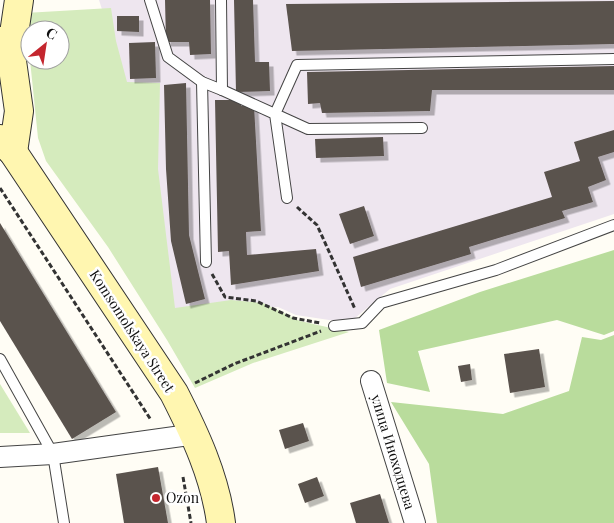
<svg xmlns="http://www.w3.org/2000/svg" width="614" height="523" viewBox="0 0 614 523" font-family="'Playfair Display',serif">
<style>
.industrial{fill:#eee6ef}
.green{fill:#d5ebbd}
.forest{fill:#b9dc9c}
.building{fill:#5a524d;filter:url(#shadow)}
.lines{fill:none;stroke-linecap:round;stroke-linejoin:round}
.lane-casing{stroke:#444;stroke-width:12}
.street-casing{stroke:#444;stroke-width:22}
.secondary-casing{stroke:#333;stroke-width:30}
.path{stroke:#333;stroke-width:3;stroke-dasharray:5 2.5;stroke-linecap:butt}
.lane{stroke:#fff;stroke-width:10}
.street{stroke:#fff;stroke-width:20}
.secondary{stroke:#fff6b0;stroke-width:28}
.poi-dot{fill:#c4262e;stroke:#fff;stroke-width:2}
.labels{text-anchor:middle;stroke-width:5;stroke-linejoin:round;paint-order:stroke}
.street-label{font-size:14px;fill:#111;stroke:#fff}
.poi-label{font-size:14px;fill:#111;stroke:#fff;text-anchor:start}
</style>
<defs>
<filter id="shadow"><feDropShadow dx="4.5" dy="4.5" stdDeviation="0" flood-color="#0004"/></filter>
</defs>
<rect width="100%" height="100%" fill="#fffdf5"/>
<polygon class="industrial" points="99,0 614,0 614,214 390,289 349,323 296,315 278,307 171,315 116,53"/>
<g class="green">
<polygon points="111,8 116,41 127,82 160,83 158,169 175,308 231,300 263,303 300,321 349,332 253,363 195,388 167,340 108,247 46,161 38,138 30,60 60,60 60,30 30,30 30,56 25,13"/>
<polygon points="0,384 30,433 0,433"/>
</g>
<g class="forest">
<polygon points="614,250 614,331 604,335 557,320 418,351 430,392 387,383 379,330 480,292"/>
<polygon points="614,335 614,523 437,523 429,464 391,402 503,414 569,391 582,337 601,340"/>
</g>
<g class="building">
<polygon points="165,0 210,0 211,54 190,55 189,42 166,42"/>
<polygon points="234,0 253,0 255,62 269,62 270,91 236,92"/>
<polygon points="614,1 614,44 292,51 286,4"/>
<polygon points="117,16 139,16 139,32 117,31"/>
<polygon points="155,42 156,78 130,79 129,43"/>
<polygon points="614,66 614,90 432,90 430,111 322,113 320,103 308,104 307,72"/>
<polygon points="186,83 189,235 205,299 186,304 171,241 166,169 164,85"/>
<polygon points="215,100 241,100 241,106 254,106 261,231 246,232 247,255 316,249 319,271 231,285 229,251 218,252"/>
<polygon points="614,130 614,152 598,157 606,180 588,187 593,202 562,211 565,218 469,247 471,254 361,287 353,257 552,197 544,172 580,161 574,142"/>
<polygon points="383,137 384,156 316,158 315,139"/>
<polygon points="364,206 374,236 350,244 339,214"/>
<polygon points="0,223 116,412 72,439 0,321"/>
<polygon points="539,349 545,387 510,393 504,354"/>
<polygon points="470,364 472,380 461,382 458,366"/>
<polygon points="303,423 309,441 285,449 279,430"/>
<polygon points="158,467 168,523 124,523 116,474"/>
<polygon points="317,477 324,496 305,503 298,484"/>
<polygon points="380,494 389,523 356,523 350,503"/>
</g>
<g class="lines">
<g class="lane-casing">
<g id="lane">
<polyline points="150,0 168,57 202,82 222,90 221,0"/>
<polyline points="202,82 206,262"/>
<polyline points="222,90 275,114 287,198"/>
<polyline points="422,128 308,129 275,114 297,65 614,59"/>
<polyline points="334,326 362,323 381,303 496,270 614,225"/>
<polyline points="0,359 53,454 64,523"/>
</g>
</g>
<g class="street-casing">
<g id="street">
<polyline points="371,381 415,523"/>
<polyline points="0,457 53,454 196,434"/>
</g>
</g>
<g class="secondary-casing">
<g id="secondary">
<polyline points="0,41 11,54 19,111 13,152"/>
<polyline points="11,54 19,0"/>
<path d="M0,139L13,152L174,393C195,434 215,477 221,523"/>
</g>
</g>
<g class="path">
<polyline points="0,188 151,420"/>
<polyline points="297,207 317,225 355,309"/>
<polyline points="212,274 225,297 256,301 293,318 320,323"/>
<polyline points="195,383 234,364 321,331"/>
<polyline points="183,477 191,523"/>
</g>
<use href="#lane" class="lane"/>
<use href="#street" class="street"/>
<use href="#secondary" class="secondary"/>
</g>
<circle class="poi-dot" cx="156" cy="498" r="5"/>
<g class="labels">
<g class="street-label">
<text transform="translate(132 331) rotate(57)" y="5">Komsomolskaya Street</text>
<text transform="translate(393 452) rotate(73)" y="5">улица Иноходцева</text>
</g>
<g class="poi-label">
<text x="166" y="503">Ozon</text>
</g>
</g>
<g transform="translate(45 45) rotate(30)"><circle r="24" fill="#ffffff" stroke="#a0a0a0"/>
<path d="M0-4L9 19L0 12L-9 19Z" fill="#c4262e"/>
<text y="-8" font-size="14" font-weight="bold" text-anchor="middle" fill="#111111">С</text>
</g>
</svg>
